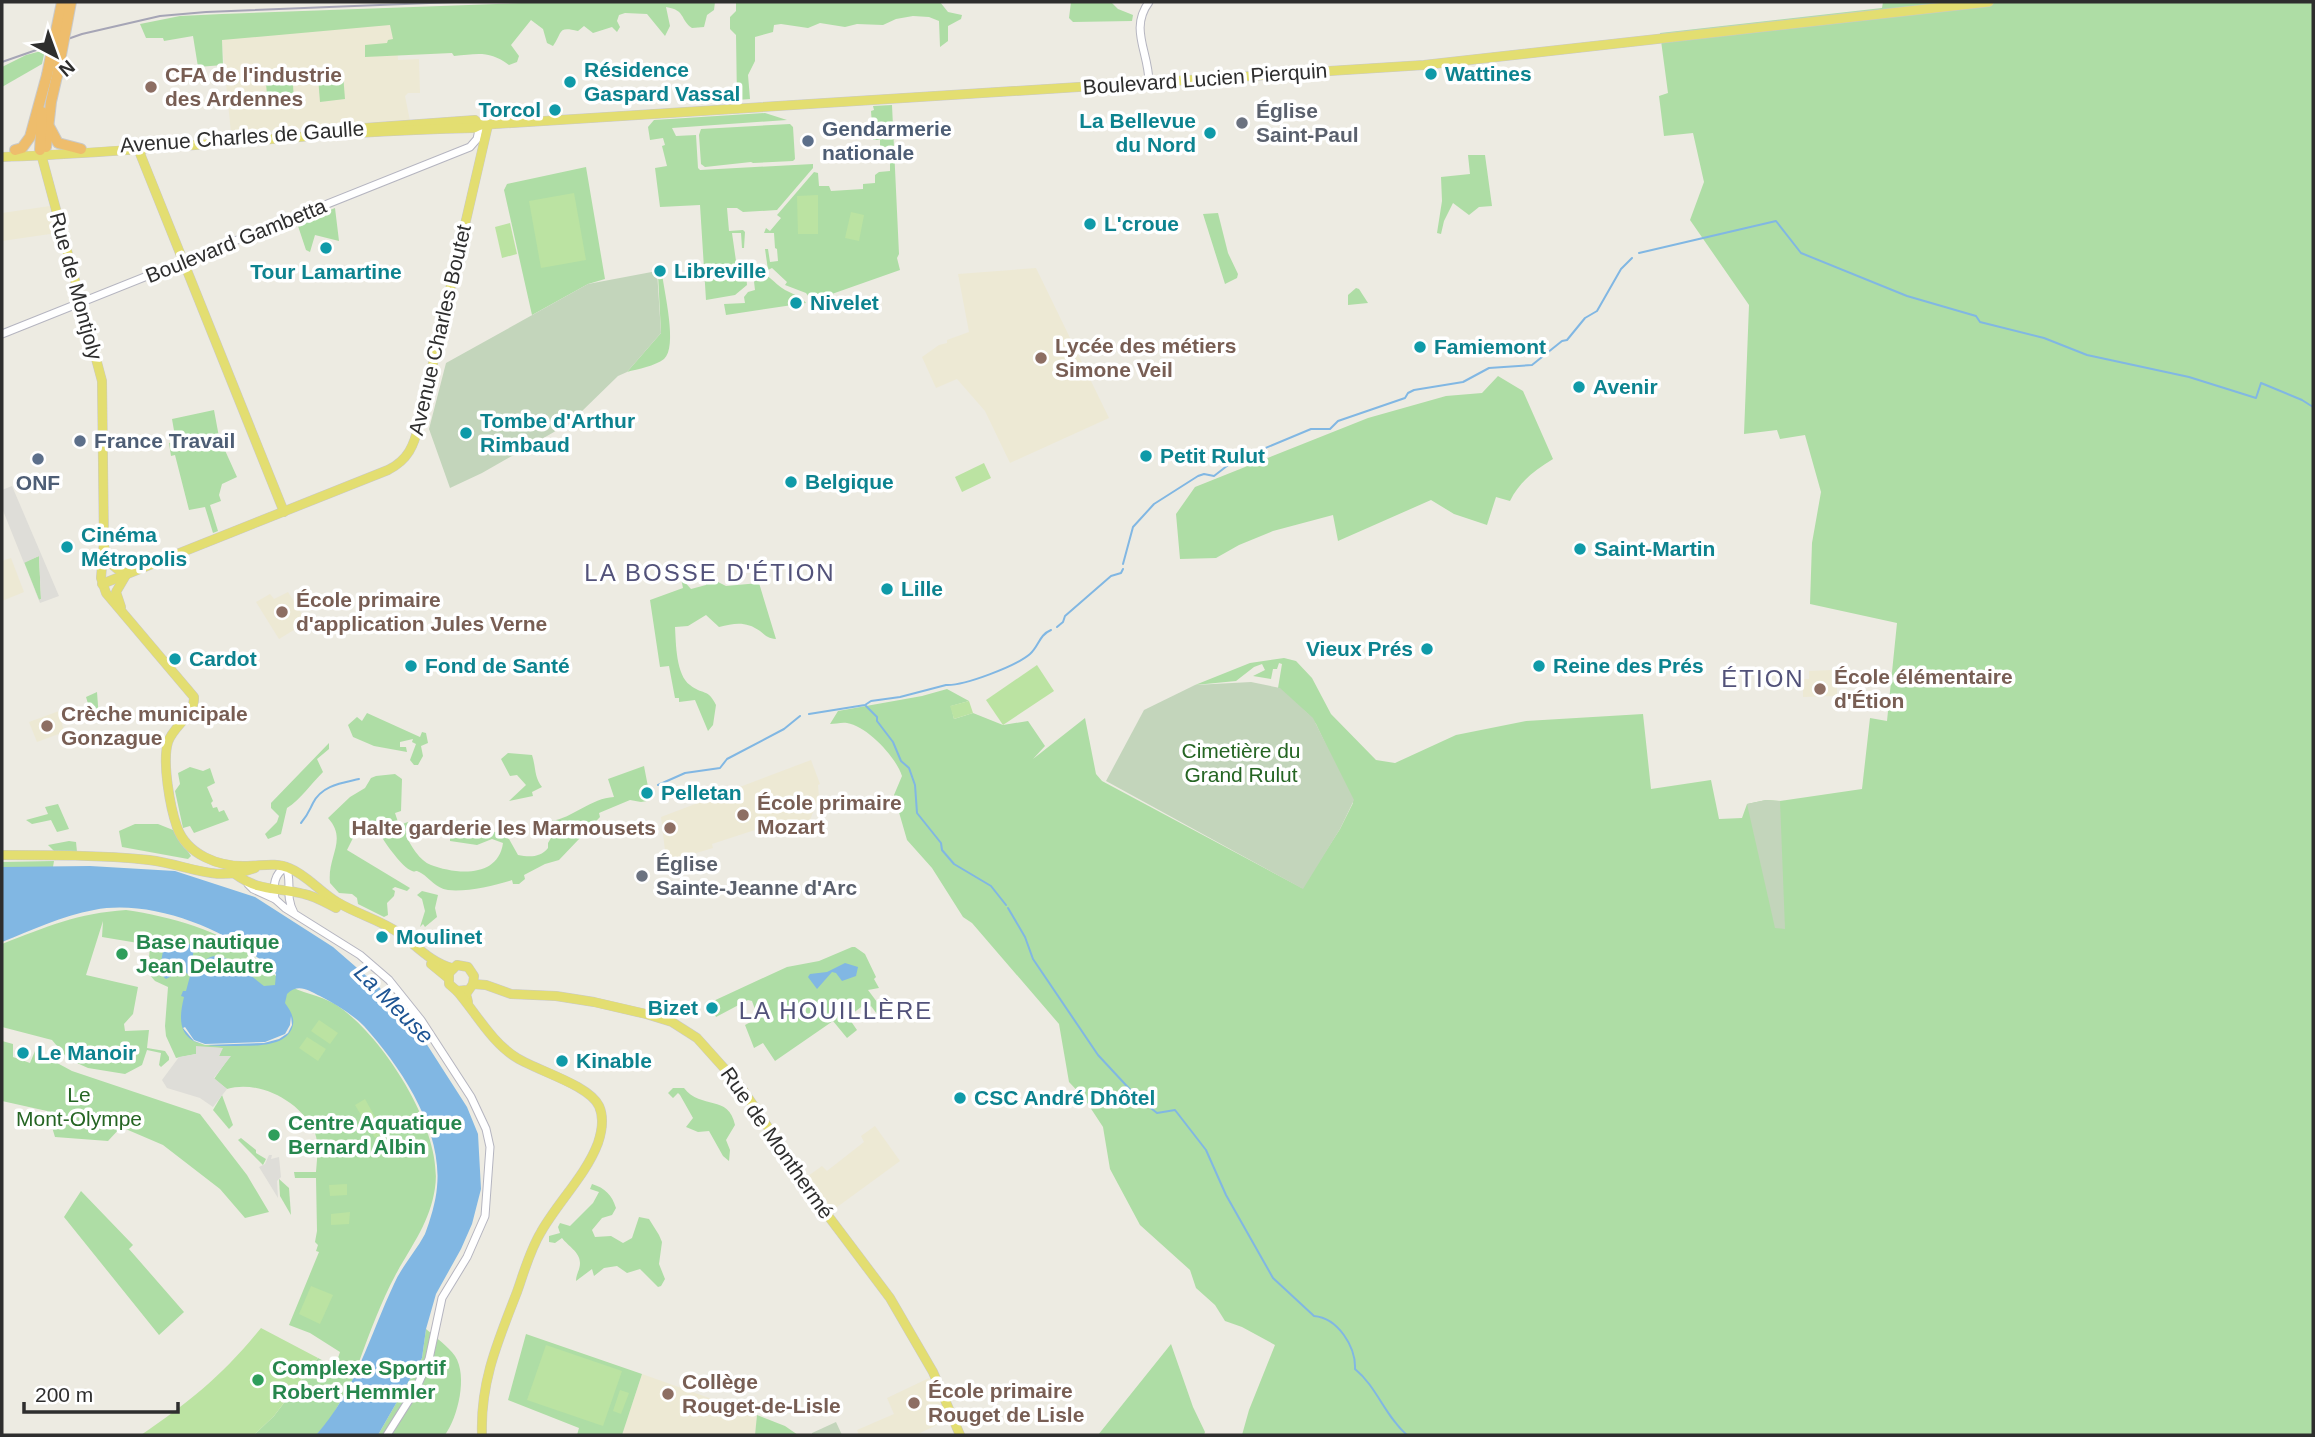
<svg xmlns="http://www.w3.org/2000/svg" width="2315" height="1437" viewBox="0 0 2315 1437" font-family="Helvetica,sans-serif">
<style>
.education{fill:#ede9d4}
.green{fill:#aedda5}
.cemetery{fill:#c3d5bb}
.pitch{fill:#bbe3a2}
.plaza{fill:#deddd8;fill-rule:evenodd}
.water{fill:#81b7e3}
.pier{fill:#edebe2}
.lines{fill:none;stroke-linecap:round;stroke-linejoin:round}
.stream{stroke:#81b7e3;stroke-width:2}
.minor-casing{stroke:#b5b5c0;stroke-width:9}
.major-casing{stroke:#c9c9c9;stroke-width:10}
.highway-casing{stroke:#c9c9c9;stroke-width:12}
.minor{stroke:#fff;stroke-width:7}
.major{stroke:#e3de71;stroke-width:9}
.highway{stroke:#eebd6c;stroke-width:10}
.rail{stroke:#a6a5b6;stroke-width:2}
.highway-bridge-casing{stroke:#c9c9c9;stroke-width:12;stroke-linecap:butt}
.highway-bridge{stroke:#eebd6c;stroke-width:10}
.culture-dot{fill:#0f9aa8;stroke:#fff;stroke-width:2.5}
.education-dot{fill:#8d6e63;stroke:#fff;stroke-width:2.5}
.worship-dot{fill:#6b7280;stroke:#fff;stroke-width:2.5}
.service-dot{fill:#5c6f8a;stroke:#fff;stroke-width:2.5}
.leisure-dot{fill:#2e9e5b;stroke:#fff;stroke-width:2.5}
.labels{text-anchor:middle;stroke-width:7;stroke-linejoin:round;paint-order:stroke}
.culture-label{font-size:21px;font-weight:bold;fill:#0d838f;stroke:#fff;text-anchor:start}
.education-label{font-size:21px;font-weight:bold;fill:#785e54;stroke:#fff;text-anchor:start}
.street-label{font-size:21px;fill:#2e2e2e;stroke:#fff}
.worship-label{font-size:21px;font-weight:bold;fill:#5b616d;stroke:#fff;text-anchor:start}
.service-label{font-size:21px;font-weight:bold;fill:#4e5e75;stroke:#fff;text-anchor:start}
.park-label{font-size:21px;fill:#256523;stroke:#fff}
.leisure-label{font-size:21px;font-weight:bold;fill:#27864d;stroke:#fff;text-anchor:start}
.water-label{font-size:23px;font-style:italic;fill:#1d5493;stroke:#fff}
.quarter-label{font-size:24px;letter-spacing:2px;fill:#52527a;stroke:#fff}
</style>
<rect width="100%" height="100%" fill="#edebe2"/>
<g class="education">
<polygon points="396,18 398,60 419,59 420,93 408,93 405,96 410,121 231,133 220,22"/>
<polygon points="50,206 57,233 2,241 2,213"/>
<polygon points="1036,268 1109,418 1010,463 985,411 957,379 936,388 922,357 939,345 947,343 947,340 969,332 958,274"/>
<polygon points="11,558 24,592 2,601 2,561"/>
<polygon points="288,592 307,622 279,639 256,602 270,594 274,599"/>
<polygon points="1832,670 1837,682 1837,696 1803,697 1803,679 1809,679 1809,671"/>
<polygon points="59,711 64,732 37,742 29,722"/>
<polygon points="811,760 820,784 818,785 819,797 810,820 776,830 773,824 712,844 713,848 676,859 675,863 667,867 661,817"/>
<polygon points="875,1126 900,1161 833,1210 808,1176 822,1166 827,1171 864,1142 861,1136"/>
<polygon points="642,1374 757,1415 755,1435 622,1435"/>
<polygon points="929,1378 947,1420 916,1435 859,1435 857,1430 894,1414 887,1398"/>
</g>
<g class="green">
<path d="M550,2H715L714,10L707,15L704,27L692,28C680,20 686,10 666,7L670,26L665,36L647,14L625,13L619,15L617,21L620,27L617,32L612,27L593,33L584,26L578,31C557,26 563,32 553,46L547,43L543,29L531,20L511,45L519,56L517,62L509,65C489,50 477,54 454,56L452,53L365,57V45L387,43L388,40L393,39L390,25L222,40L223,65L198,67L193,36L164,41L163,38H146L140,24L180,16L222,14Z"/>
<polygon points="736,2 940,2 948,12 962,15 961,19 948,26 948,41 940,47 939,21 929,17 913,16 896,19 883,25 857,24 845,27 820,23 808,28 781,24 774,25 773,32 755,37 755,61 748,75 750,99 737,100 736,35 730,29 730,17 736,11"/>
<polygon points="1071,2 1111,2 1118,9 1133,15 1132,21 1073,22 1069,18"/>
<path d="M1883,2H2313V1435H1242L1249,1410L1275,1345L1242,1327L1225,1321L1215,1305L1196,1288L1190,1270L1140,1225L1110,1169L1103,1127L1084,1098L1069,1082L1059,1024L972,923L963,917L932,868L907,840L894,795L902,776C896,757 867,726 847,723C842,722 835,724 830,724L838,711L922,696L947,689L969,701L951,706L954,719L973,713L1003,725L1028,721L1045,746L1033,759L1085,718L1096,774L1102,781L1302,888L1340,829L1353,803L1316,724L1308,714L1278,688L1282,664L1279,663L1277,669H1273L1271,679L1253,676L1265,670L1262,664L1254,667L1236,681L1195,685L1250,663L1284,658L1296,661L1312,678L1331,714L1376,760L1395,763L1456,735L1526,721L1643,714L1651,789L1711,780L1719,819L1742,818L1747,804L1766,800L1780,801L1862,789L1870,718L1887,721L1897,623L1810,604L1812,543L1821,492L1805,435L1780,439L1777,430L1744,434L1749,305L1690,220L1704,182L1693,133L1664,136L1659,96L1668,93L1660,33L1882,8Z"/>
<polygon points="45,50 42,64 2,87 2,67 26,55"/>
<polygon points="343,74 345,99 320,102 318,77"/>
<polygon points="290,80 293,84 294,104 268,107 266,83"/>
<polygon points="892,105 899,254 897,258 900,270 812,301 806,293 785,285 787,282 772,268 768,270 765,249 768,249 770,262 778,261 777,249 775,248 774,233 764,233 766,228 770,231 781,218 777,215 814,172 818,173 819,186 829,186 831,191 863,189 863,184 875,183 875,175 879,172 890,171 890,158 883,159 880,156 880,140 873,140 871,111 874,110 873,106"/>
<polygon points="765,113 787,120 672,128 676,136 696,135 698,168 700,170 813,164 813,168 777,210 743,212 737,208 727,208 729,231 743,230 745,232 744,248 742,248 741,233 732,233 736,261 745,261 747,285 735,295 706,300 700,205 660,207 655,168 667,166 662,146 665,145 663,138 650,140 648,127 654,120"/>
<polygon points="790,124 793,127 795,159 793,161 753,163 751,162 705,167 701,164 699,135 701,129"/>
<polygon points="1468,155 1485,155 1492,206 1479,207 1469,215 1453,203 1444,221 1441,234 1437,233 1442,201 1441,177 1470,174"/>
<polygon points="586,167 605,279 588,284 532,315 504,190 507,184"/>
<polygon points="335,208 339,241 315,235 310,252 306,250 297,223"/>
<polygon points="1218,213 1228,253 1238,274 1237,278 1225,284 1203,214"/>
<path d="M753,270C766,271 772,281 782,288C790,294 799,294 806,303L726,315L724,304L745,303L744,297L748,292L755,290L753,273H750Z"/>
<path d="M662,273C664,292 678,347 664,359C655,366 638,369 627,372L661,333L658,274Z"/>
<polygon points="1356,288 1359,289 1368,303 1348,305 1348,295"/>
<path d="M1498,376L1523,391L1553,459C1534,471 1520,481 1510,501L1496,497L1487,525L1454,514L1431,500L1338,541L1333,515L1273,531L1239,545L1216,558L1180,559L1176,514L1195,487L1368,418L1446,396L1482,393Z"/>
<polygon points="214,410 219,437 237,477 222,484 219,495 221,501 210,505 218,531 213,533 205,507 189,510 175,455 171,456 169,443 176,442 172,419"/>
<polygon points="39,556 41,599 39,600 24,562"/>
<path d="M706,576L726,586L759,583L776,639C768,638 766,636 760,631C746,621 735,623 719,627L706,615L688,626L675,627C676,644 676,675 690,685C702,695 708,688 716,705L713,725L708,731L695,700L679,702V698H675L669,666L660,667L650,600L683,588L681,578L691,589L706,585Z"/>
<polygon points="97,692 99,719 93,720 86,697"/>
<polygon points="367,713 420,737 422,732 426,733 428,743 421,746 423,756 418,765 414,765 410,760 416,744 412,742 413,739 400,742 400,747 406,747 407,752 374,746 353,737 348,725 357,717 362,721"/>
<path d="M329,743V749L317,759L323,772C311,784 300,800 287,808L281,834L268,839L265,834L277,822L279,816L271,808V803Z"/>
<path d="M508,753L532,755C536,767 534,777 542,787L532,792L533,796L509,801L526,785L517,775L510,776L501,759Z"/>
<path d="M644,766L649,792H646L649,794L647,801L641,802L630,800L599,813L600,817L559,860L545,864L524,875L525,879L519,884H513L512,880C494,886 466,892 448,890C435,888 431,879 421,873C413,868 418,874 410,870C400,865 377,833 375,823L360,824L347,850L410,888L407,891L395,887L392,889L395,891L394,896L387,903L388,915L384,917L358,904L357,898L352,894L339,893L330,883C327,856 348,840 328,818L350,797L365,788L371,778L376,776L395,774L402,779L401,811L395,813L399,825L408,822L406,835C410,845 420,861 431,865C455,874 498,879 503,843L492,839L477,845L450,841V838L480,837L498,831L509,839L518,855C529,857 540,858 548,848V843L554,833L551,821C573,818 591,798 614,797L608,779Z"/>
<polygon points="190,767 203,771 210,768 215,783 207,787 213,801 211,803 213,808 217,807 219,812 224,810 229,820 194,833 190,826 183,828 175,791 180,784 178,773"/>
<polygon points="58,804 69,829 57,832 51,820 32,824 26,820 48,814 45,807"/>
<polygon points="135,824 158,824 173,830 191,856 188,859 122,847 119,831"/>
<polygon points="69,841 76,842 77,852 54,851 48,845"/>
<polygon points="54,861 53,867 2,867 2,862"/>
<polygon points="422,891 438,895 435,908 437,917 425,927 423,924 420,927 425,911 422,899 417,895"/>
<path d="M126,910C172,917 221,930 258,960C268,967 275,977 286,984C301,993 319,995 335,1004C382,1034 444,1130 435,1188C430,1222 412,1245 396,1274C381,1302 370,1332 359,1362V1368L330,1420L316,1435H254L274,1416L318,1358L335,1367L340,1352L310,1333L289,1325L319,1252L316,1251L318,1245L315,1242L317,1231L316,1178H295L294,1172H316C317,1159 319,1144 315,1133C302,1102 259,1079 227,1089L214,1079L230,1056H219L222,1048L198,1047L196,1054L176,1058L166,1036L165,1026L168,987L155,981L148,973L150,945L102,937L103,921L86,975L138,987L133,1014L124,1024L125,1031L149,1030L147,1048L165,1051L169,1057V1060L161,1067L159,1065L161,1053L147,1050L142,1065L125,1074L88,1068L68,1059L52,1040L2,1027V944C46,927 78,913 126,910Z"/>
<polygon points="852,947 855,947 865,954 876,977 874,979 879,988 868,990 883,1010 877,1014 871,1006 869,1008 865,1004 848,1017 857,1030 847,1038 833,1021 775,1061 763,1043 754,1048 745,1025 758,1018 752,1001 748,1000 716,1017 709,1003 787,967 819,961"/>
<polygon points="2,1041 13,1044 13,1057 30,1063 35,1051 72,1071 200,1114 247,1175 269,1212 245,1218 220,1189 163,1145 121,1127 108,1141 55,1137 47,1111 2,1101"/>
<path d="M673,1088H684C701,1110 729,1094 735,1125L726,1140L730,1150L729,1161L723,1156L709,1131L698,1132L686,1127L693,1118L680,1095L678,1093L673,1098L668,1093Z"/>
<polygon points="222,1095 233,1125 229,1129 213,1110"/>
<polygon points="241,1138 256,1150 256,1153 266,1159 263,1165 238,1140"/>
<polygon points="279,1179 289,1188 291,1215 280,1196"/>
<path d="M592,1184C605,1188 612,1195 616,1208L612,1215L602,1218L592,1230L595,1237L611,1236L623,1243L632,1238L639,1217L649,1219L659,1235L662,1242L659,1264L665,1279L661,1286L658,1287L640,1269L627,1273L617,1266L604,1268L594,1276L592,1269L576,1281C576,1274 580,1270 580,1263C580,1252 568,1246 562,1238L555,1243L549,1242V1236L560,1233L558,1227L560,1223L570,1226L593,1203L599,1192L590,1189Z"/>
<polygon points="81,1191 133,1245 129,1249 184,1312 159,1335 64,1217"/>
<path d="M426,1329C435,1337 448,1346 455,1356C468,1376 458,1417 445,1435H378L422,1358Z"/>
<polygon points="526,1334 642,1374 622,1435 577,1435 579,1428 508,1400"/>
<polygon points="1171,1344 1193,1407 1205,1432 1204,1435 1098,1435"/>
<polygon points="757,1415 785,1426 798,1435 755,1435"/>
</g>
<g class="cemetery">
<polygon points="657,271 661,333 627,372 618,376 579,414 554,432 482,473 450,488 429,429 446,363 588,284"/>
<polygon points="1251,682 1280,688 1313,718 1354,800 1340,829 1303,889 1106,781 1144,710 1195,685"/>
<polygon points="1766,800 1780,801 1785,929 1775,928 1747,804"/>
<polygon points="836,1422 842,1435 812,1435 812,1433"/>
</g>
<g class="pitch">
<polygon points="574,193 586,260 541,268 529,201"/>
<polygon points="818,195 818,234 798,234 797,196"/>
<polygon points="851,212 864,215 859,241 845,238"/>
<polygon points="510,223 517,254 502,258 495,227"/>
<polygon points="984,463 991,478 962,492 955,477"/>
<polygon points="1037,665 1054,691 1003,725 986,700"/>
<polygon points="969,701 973,713 954,719 950,706"/>
<polygon points="319,1020 338,1033 330,1044 311,1031"/>
<polygon points="307,1037 326,1049 318,1061 299,1048"/>
<polygon points="365,1099 384,1133 375,1138 355,1105"/>
<polygon points="347,1184 347,1195 330,1196 329,1185"/>
<polygon points="350,1212 349,1224 331,1225 331,1214"/>
<polygon points="311,1286 333,1295 320,1324 299,1314"/>
<path d="M261,1328L318,1358L274,1416L254,1435H141C191,1401 223,1375 261,1328Z"/>
<polygon points="546,1345 622,1371 603,1426 527,1400"/>
<polygon points="620,1390 629,1393 621,1414 613,1411"/>
</g>
<g class="plaza">
<path d="M12,486L59,596L40,603L2,508V490ZM39,556L41,599L39,600L24,563Z"/>
<polygon points="196,1046 223,1048 219,1056 231,1056 214,1078 227,1089 213,1107 200,1098 167,1088 162,1080 179,1057 196,1054"/>
<polygon points="269,1155 272,1155 271,1159 279,1157 281,1177 277,1181 278,1198 259,1167 265,1164"/>
</g>
<g class="water">
<path d="M90,866L175,871L255,897L333,947L379,987L424,1040L467,1107L478,1134L481,1189L472,1224L461,1249L436,1294L426,1329L422,1358L378,1435H316C355,1392 370,1335 394,1284C402,1266 416,1251 425,1234C430,1221 436,1201 437,1187C443,1130 401,1067 364,1026C352,1014 335,1004 320,996C308,990 298,983 287,994L285,1003C290,1010 296,1019 292,1028C284,1049 250,1045 232,1046C193,1047 173,1040 184,997L181,996L183,991H186L190,976L183,970L166,979L159,973L165,940L170,938L192,945L194,949L192,960L196,964C203,963 208,956 216,956C234,957 251,977 264,986L275,985L276,974C236,932 153,898 94,910C62,916 32,930 2,942V867Z"/>
<polygon points="845,963 858,967 856,976 842,981 836,973 832,972 817,989 808,977 810,974 827,972"/>
</g>
<polygon class="pier" points="291,1016 292,1025 288,1033 279,1039 264,1043 205,1045 194,1041 183,1028 185,1027 194,1040 205,1044 265,1042 285,1034 290,1025"/>
<g class="lines">
<g class="stream">
<polyline points="1639,253 1776,221 1801,253 1907,296 1976,316 1980,322 2044,338 2087,355 2189,377 2256,398 2261,383 2302,400 2313,407"/>
<polyline points="1123,564 1133,527 1154,504 1198,476 1204,474 1214,476 1232,462 1311,429 1330,429 1338,421 1405,398 1408,393 1414,390 1463,382 1489,368 1532,365 1562,341 1567,340 1585,318 1597,311 1621,269 1632,258"/>
<polyline points="1057,627 1063,622 1065,616 1111,576 1121,573 1123,569"/>
<polyline points="866,706 877,717 877,721 893,742 901,761 909,768 915,785 917,813 941,843 942,850 954,864 991,886 1006,905"/>
<path d="M809,714L865,705L871,701L900,697L946,685C964,686 1016,666 1030,654C1039,646 1039,635 1051,630"/>
<polyline points="658,785 685,773 720,768 727,759 784,729 800,716"/>
<path d="M301,823C308,815 309,811 313,803C322,785 342,783 359,779"/>
<path d="M1008,908L1025,937L1033,959L1098,1055L1137,1097L1157,1113L1175,1110L1206,1150L1226,1195L1273,1278L1314,1316C1338,1318 1356,1347 1355,1369C1377,1387 1385,1416 1407,1435"/>
</g>
<g class="minor-casing">
<g id="minor">
<path d="M1149,83C1149,52 1129,29 1149,2"/>
<polyline points="2,334 470,147 477,139 480,125"/>
<polyline points="248,884 253,889 275,899"/>
<path d="M294,913C284,894 293,883 286,867C274,874 273,885 275,899L285,908L360,955L389,980L421,1020L471,1097L486,1129L490,1147L485,1216L467,1257L442,1298L429,1359L416,1389L387,1435"/>
</g>
</g>
<g class="major-casing">
<g id="major">
<polyline points="351,129 475,120 480,125"/>
<polyline points="137,146 284,512"/>
<path d="M40,150L102,381L104,546C107,559 113,571 128,573"/>
<path d="M2,157C159,152 317,131 474,128L480,125L1424,65L1989,2"/>
<path d="M104,541L101,578L106,593L194,697C195,715 173,726 168,742C162,762 170,807 177,827C187,855 219,867 247,866C261,866 276,862 289,868C307,875 320,892 337,902C357,914 380,920 399,933C416,945 431,963 452,968"/>
<path d="M102,584L388,470C408,460 414,446 419,424L488,125"/>
<polyline points="121,607 116,592 126,575"/>
<path d="M2,855C51,855 100,855 149,860C190,865 213,883 255,868"/>
<path d="M235,874C259,892 277,887 304,894C315,896 326,903 336,908"/>
<polyline points="431,964 448,978"/>
<polyline points="473,984 486,985 511,994 556,996 594,1002 646,1014 672,1022 697,1038 741,1087 820,1205 890,1298 933,1372 960,1435"/>
<polyline points="467,990 457,991 449,984 449,973 457,965 468,967 474,976 473,984 466,994 468,1002"/>
<path d="M457,991C476,1013 492,1043 517,1058C538,1071 589,1085 599,1106C604,1117 602,1131 598,1143C586,1175 558,1202 541,1232C530,1250 524,1272 517,1292C498,1341 480,1382 482,1435"/>
</g>
</g>
<g class="highway-casing">
<g id="highway">
<polyline points="50,128 58,143 81,149"/>
<polyline points="46,147 51,102 57,76"/>
<polyline points="15,150 22,148 30,137 47,75"/>
<polyline points="40,150 42,112"/>
</g>
</g>
<use href="#minor" class="minor"/>
<use href="#major" class="major"/>
<use href="#highway" class="highway"/>
<polyline class="rail" points="2,62 82,34 160,16 206,12 455,2"/>
<g class="highway-bridge-casing">
<g id="highway-bridge">
<polyline points="47,75 62,2"/>
<polyline points="57,76 71,2"/>
</g>
</g>
<use href="#highway-bridge" class="highway-bridge"/>
</g>
<g class="culture-dot">
<circle cx="1431" cy="74" r="7"/>
<circle cx="570" cy="82" r="7"/>
<circle cx="555" cy="110" r="7"/>
<circle cx="1210" cy="133" r="7"/>
<circle cx="1090" cy="224" r="7"/>
<circle cx="326" cy="248" r="7"/>
<circle cx="660" cy="271" r="7"/>
<circle cx="796" cy="303" r="7"/>
<circle cx="1420" cy="347" r="7"/>
<circle cx="1579" cy="387" r="7"/>
<circle cx="466" cy="433" r="7"/>
<circle cx="1146" cy="456" r="7"/>
<circle cx="791" cy="482" r="7"/>
<circle cx="67" cy="547" r="7"/>
<circle cx="1580" cy="549" r="7"/>
<circle cx="887" cy="589" r="7"/>
<circle cx="1427" cy="649" r="7"/>
<circle cx="175" cy="659" r="7"/>
<circle cx="411" cy="666" r="7"/>
<circle cx="1539" cy="666" r="7"/>
<circle cx="647" cy="793" r="7"/>
<circle cx="382" cy="937" r="7"/>
<circle cx="712" cy="1008" r="7"/>
<circle cx="23" cy="1053" r="7"/>
<circle cx="562" cy="1061" r="7"/>
<circle cx="960" cy="1098" r="7"/>
</g>
<g class="education-dot">
<circle cx="151" cy="87" r="7"/>
<circle cx="1041" cy="358" r="7"/>
<circle cx="282" cy="612" r="7"/>
<circle cx="1820" cy="689" r="7"/>
<circle cx="47" cy="726" r="7"/>
<circle cx="743" cy="815" r="7"/>
<circle cx="670" cy="828" r="7"/>
<circle cx="668" cy="1394" r="7"/>
<circle cx="914" cy="1403" r="7"/>
</g>
<g class="worship-dot">
<circle cx="1242" cy="123" r="7"/>
<circle cx="642" cy="876" r="7"/>
</g>
<g class="service-dot">
<circle cx="808" cy="141" r="7"/>
<circle cx="80" cy="441" r="7"/>
<circle cx="38" cy="459" r="7"/>
</g>
<g class="leisure-dot">
<circle cx="122" cy="954" r="7"/>
<circle cx="274" cy="1135" r="7"/>
<circle cx="258" cy="1380" r="7"/>
</g>
<g class="labels">
<g class="culture-label">
<text x="584" y="77">Résidence<tspan x="584" dy="24">Gaspard Vassal</tspan></text>
<text x="1445" y="81">Wattines</text>
<text x="541" y="117" text-anchor="end">Torcol</text>
<text x="1196" y="128" text-anchor="end">La Bellevue<tspan x="1196" dy="24">du Nord</tspan></text>
<text x="1104" y="231">L'croue</text>
<text x="674" y="278">Libreville</text>
<text x="326" y="279" text-anchor="middle">Tour Lamartine</text>
<text x="810" y="310">Nivelet</text>
<text x="1434" y="354">Famiemont</text>
<text x="1593" y="394">Avenir</text>
<text x="480" y="428">Tombe d'Arthur<tspan x="480" dy="24">Rimbaud</tspan></text>
<text x="1160" y="463">Petit Rulut</text>
<text x="805" y="489">Belgique</text>
<text x="81" y="542">Cinéma<tspan x="81" dy="24">Métropolis</tspan></text>
<text x="1594" y="556">Saint-Martin</text>
<text x="901" y="596">Lille</text>
<text x="1413" y="656" text-anchor="end">Vieux Prés</text>
<text x="189" y="666">Cardot</text>
<text x="425" y="673">Fond de Santé</text>
<text x="1553" y="673">Reine des Prés</text>
<text x="661" y="800">Pelletan</text>
<text x="396" y="944">Moulinet</text>
<text x="698" y="1015" text-anchor="end">Bizet</text>
<text x="37" y="1060">Le Manoir</text>
<text x="576" y="1068">Kinable</text>
<text x="974" y="1105">CSC André Dhôtel</text>
</g>
<g class="education-label">
<text x="165" y="82">CFA de l'industrie<tspan x="165" dy="24">des Ardennes</tspan></text>
<text x="1055" y="353">Lycée des métiers<tspan x="1055" dy="24">Simone Veil</tspan></text>
<text x="296" y="607">École primaire<tspan x="296" dy="24">d'application Jules Verne</tspan></text>
<text x="1834" y="684">École élémentaire<tspan x="1834" dy="24">d'Étion</tspan></text>
<text x="61" y="721">Crèche municipale<tspan x="61" dy="24">Gonzague</tspan></text>
<text x="757" y="810">École primaire<tspan x="757" dy="24">Mozart</tspan></text>
<text x="656" y="835" text-anchor="end">Halte garderie les Marmousets</text>
<text x="682" y="1389">Collège<tspan x="682" dy="24">Rouget-de-Lisle</tspan></text>
<text x="928" y="1398">École primaire<tspan x="928" dy="24">Rouget de Lisle</tspan></text>
</g>
<g class="street-label">
<text transform="translate(1205 79) rotate(-4)" y="7">Boulevard Lucien Pierquin</text>
<text transform="translate(242 137) rotate(-4)" y="7">Avenue Charles de Gaulle</text>
<text transform="translate(236 241) rotate(-22)" y="7">Boulevard Gambetta</text>
<text transform="translate(76 286) rotate(75)" y="7">Rue de Montjoly</text>
<text transform="translate(440 330) rotate(-77)" y="7">Avenue Charles Boutet</text>
<text transform="translate(777 1143) rotate(55)" y="7">Rue de Monthermé</text>
</g>
<g class="worship-label">
<text x="1256" y="118">Église<tspan x="1256" dy="24">Saint-Paul</tspan></text>
<text x="656" y="871">Église<tspan x="656" dy="24">Sainte-Jeanne d'Arc</tspan></text>
</g>
<g class="service-label">
<text x="822" y="136">Gendarmerie<tspan x="822" dy="24">nationale</tspan></text>
<text x="94" y="448">France Travail</text>
<text x="38" y="490" text-anchor="middle">ONF</text>
</g>
<g class="park-label">
<text x="1241" y="758">Cimetière du<tspan x="1241" dy="24">Grand Rulut</tspan></text>
<text x="79" y="1102">Le<tspan x="79" dy="24">Mont-Olympe</tspan></text>
</g>
<g class="leisure-label">
<text x="136" y="949">Base nautique<tspan x="136" dy="24">Jean Delautre</tspan></text>
<text x="288" y="1130">Centre Aquatique<tspan x="288" dy="24">Bernard Albin</tspan></text>
<text x="272" y="1375">Complexe Sportif<tspan x="272" dy="24">Robert Hemmler</tspan></text>
</g>
<g class="water-label">
<text transform="translate(394 1004) rotate(45)" y="8">La Meuse</text>
</g>
<g class="quarter-label">
<text x="710" y="581">LA BOSSE D'ÉTION</text>
<text x="1763" y="687">ÉTION</text>
<text x="836" y="1019">LA HOUILLÈRE</text>
</g>
</g>
<rect width="2315" height="1437" fill="none" stroke="#2e2e2e" stroke-width="7"/>
<g transform="translate(56 56) rotate(139)" stroke="#ffffff" stroke-width="5" paint-order="stroke">
<path d="M0-5L12 26L0 18L-12 26Z" fill="#2e2e2e"/>
<text y="-10" font-size="19" font-weight="bold" text-anchor="middle" fill="#2e2e2e">N</text>
</g>
<path d="M24 1402v10h154v-10" fill="none" stroke="#2e2e2e" stroke-width="3.5"/>
<text x="35" y="1402" font-size="21" fill="#2e2e2e" stroke="#ffffff" stroke-width="5" paint-order="stroke">200 m</text>
</svg>
